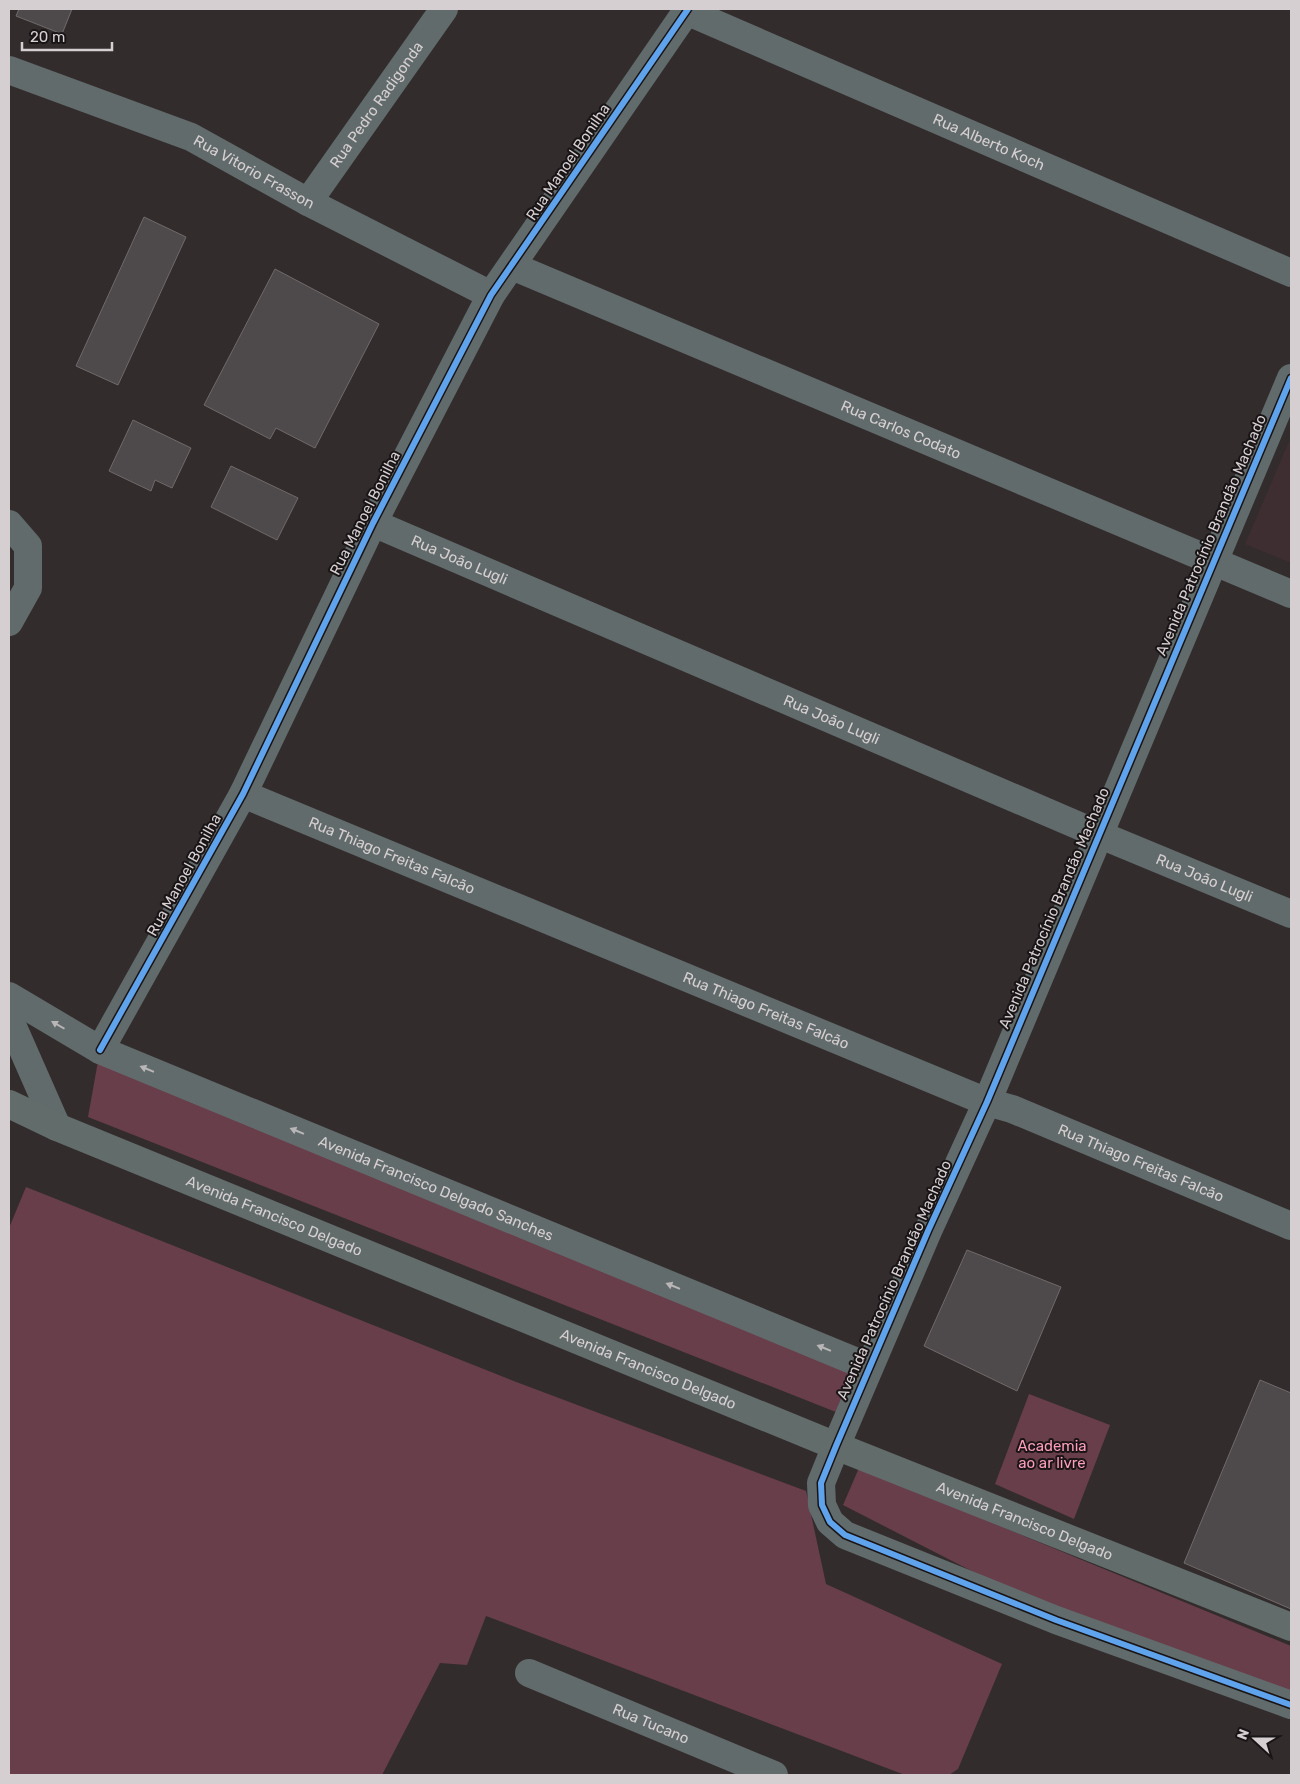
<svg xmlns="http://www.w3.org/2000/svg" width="1300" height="1784" viewBox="0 0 1300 1784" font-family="Rubik,sans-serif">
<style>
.built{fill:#3e2e32}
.green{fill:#683e4b}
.building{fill:#4e494a;stroke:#706a6b}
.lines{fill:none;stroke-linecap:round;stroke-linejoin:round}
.minor{stroke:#626b6b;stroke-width:28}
.major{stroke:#626c6b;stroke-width:28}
.cycleway-casing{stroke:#191415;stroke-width:9}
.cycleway{stroke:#60a3ed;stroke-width:6}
.oneway{fill:#b9b6b8}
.labels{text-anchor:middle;stroke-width:4;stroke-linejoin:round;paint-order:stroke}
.street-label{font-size:15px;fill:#d6cfd1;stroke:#191415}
.park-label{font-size:15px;fill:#fd9dbb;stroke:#191415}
</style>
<rect width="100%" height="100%" fill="#322c2d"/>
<polygon class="built" points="1291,437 1291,563 1245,544"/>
<g class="green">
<polygon points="100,1050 866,1369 846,1416 88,1117"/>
<polygon points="26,1187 511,1380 806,1491 826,1584 1002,1664 958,1769 949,1775 905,1775 486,1616 467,1665 440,1663 382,1775 9,1775 9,1228"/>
<polygon points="1029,1394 1110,1425 1074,1519 995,1484"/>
<polygon points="859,1468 1291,1646 1291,1714 1071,1622 843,1505"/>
</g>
<g class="building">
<polygon points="19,9 72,9 62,34 16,16"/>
<polygon points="144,217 186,237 118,385 76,366"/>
<polygon points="275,269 379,324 315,448 276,428 270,439 204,405"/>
<polygon points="133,420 191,448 172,488 155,480 151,491 109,471"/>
<polygon points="231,466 298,498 277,540 211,507"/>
<polygon points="967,1250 1061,1287 1017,1391 924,1346"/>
<polygon points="1260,1380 1291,1393 1291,1609 1184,1563"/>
</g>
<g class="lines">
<g class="minor">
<path id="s1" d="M686,11L1291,273"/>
<path id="s2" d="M9,70L191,137L308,202L491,295"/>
<path id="s3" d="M308,202L444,9"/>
<path id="s4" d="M512,266L1291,594"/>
<polyline points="1291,378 987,1102 928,1231 836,1446 821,1483 822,1505 830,1522 845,1535 1056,1620 1291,1705"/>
<path id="s5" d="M373,523L1098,834L1291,914"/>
<polyline points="9,524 28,546 28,588 9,622"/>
<path id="s6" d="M243,794L987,1102L1012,1109L1291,1226"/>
<path id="s7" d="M9,996L100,1050L869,1367"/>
<polyline points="9,1018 57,1127"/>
<polyline points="100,1050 243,794 373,523 491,295 688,9"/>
<path id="s8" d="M529,1673L774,1775"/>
</g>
<path class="major" id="s9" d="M9,1104L57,1127L836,1446L1291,1627"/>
<g class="cycleway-casing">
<g id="cycleway">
<polyline points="1291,378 987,1102 928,1231 836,1446 821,1483 822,1505 830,1522 845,1535 1056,1620 1291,1705"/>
<polyline points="100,1050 243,794 373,523 491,295 688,9"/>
</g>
</g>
<use href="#cycleway" class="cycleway"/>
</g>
<defs><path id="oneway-solid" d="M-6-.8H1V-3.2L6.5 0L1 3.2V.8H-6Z" transform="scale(1.25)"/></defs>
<g class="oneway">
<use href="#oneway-solid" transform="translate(58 1025) rotate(-150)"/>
<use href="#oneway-solid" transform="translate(147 1069) rotate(-158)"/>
<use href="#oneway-solid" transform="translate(297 1131) rotate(-158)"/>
<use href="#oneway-solid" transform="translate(673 1286) rotate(-158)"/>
<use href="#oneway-solid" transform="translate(824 1348) rotate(-158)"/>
</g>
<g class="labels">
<g class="street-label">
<text dy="5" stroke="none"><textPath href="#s3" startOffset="119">Rua Pedro Radigonda</textPath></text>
<text dy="5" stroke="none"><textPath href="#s1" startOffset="330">Rua Alberto Koch</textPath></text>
<text transform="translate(568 162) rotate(-56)" y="5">Rua Manoel Bonilha</text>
<text dy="5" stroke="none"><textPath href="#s2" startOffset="266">Rua Vitorio Frasson</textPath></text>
<text dy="5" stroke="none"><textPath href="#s4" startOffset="422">Rua Carlos Codato</textPath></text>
<text transform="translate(365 513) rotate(-63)" y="5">Rua Manoel Bonilha</text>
<text transform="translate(1211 535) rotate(-67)" y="5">Avenida Patrocínio Brandão Machado</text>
<text dy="5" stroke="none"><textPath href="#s5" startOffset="94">Rua João Lugli</textPath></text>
<text dy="5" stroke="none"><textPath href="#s5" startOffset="499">Rua João Lugli</textPath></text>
<text dy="5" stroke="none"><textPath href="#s6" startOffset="161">Rua Thiago Freitas Falcão</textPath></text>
<text transform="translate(184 875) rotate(-61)" y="5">Rua Manoel Bonilha</text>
<text dy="5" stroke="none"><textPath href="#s5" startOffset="904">Rua João Lugli</textPath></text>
<text transform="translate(1054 908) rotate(-67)" y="5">Avenida Patrocínio Brandão Machado</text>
<text dy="5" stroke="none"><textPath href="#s6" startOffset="566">Rua Thiago Freitas Falcão</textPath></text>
<text dy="5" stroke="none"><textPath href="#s6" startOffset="971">Rua Thiago Freitas Falcão</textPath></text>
<text dy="5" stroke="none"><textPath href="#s7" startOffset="469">Avenida Francisco Delgado Sanches</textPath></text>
<text dy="5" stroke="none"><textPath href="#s9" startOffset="288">Avenida Francisco Delgado</textPath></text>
<text transform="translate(894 1280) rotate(-66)" y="5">Avenida Patrocínio Brandão Machado</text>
<text dy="5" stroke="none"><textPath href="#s9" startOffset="692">Avenida Francisco Delgado</textPath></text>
<text dy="5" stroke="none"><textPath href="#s9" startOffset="1098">Avenida Francisco Delgado</textPath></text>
<text dy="5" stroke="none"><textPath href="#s8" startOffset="132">Rua Tucano</textPath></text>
</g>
<g class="park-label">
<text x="1052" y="1451">Academia<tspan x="1052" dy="17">ao ar livre</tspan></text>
</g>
</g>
<rect width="1300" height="1784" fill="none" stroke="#d6cfd1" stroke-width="20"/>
<g transform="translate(1255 1739) rotate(291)" stroke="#191415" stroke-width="4" paint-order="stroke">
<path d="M0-4L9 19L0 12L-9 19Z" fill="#d6cfd1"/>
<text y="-8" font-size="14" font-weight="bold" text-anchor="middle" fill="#d6cfd1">N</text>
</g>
<path d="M22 42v8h90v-8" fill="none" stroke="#d6cfd1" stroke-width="2.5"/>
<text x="30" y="42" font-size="15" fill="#d6cfd1" stroke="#191415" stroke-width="4" paint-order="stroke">20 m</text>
</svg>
